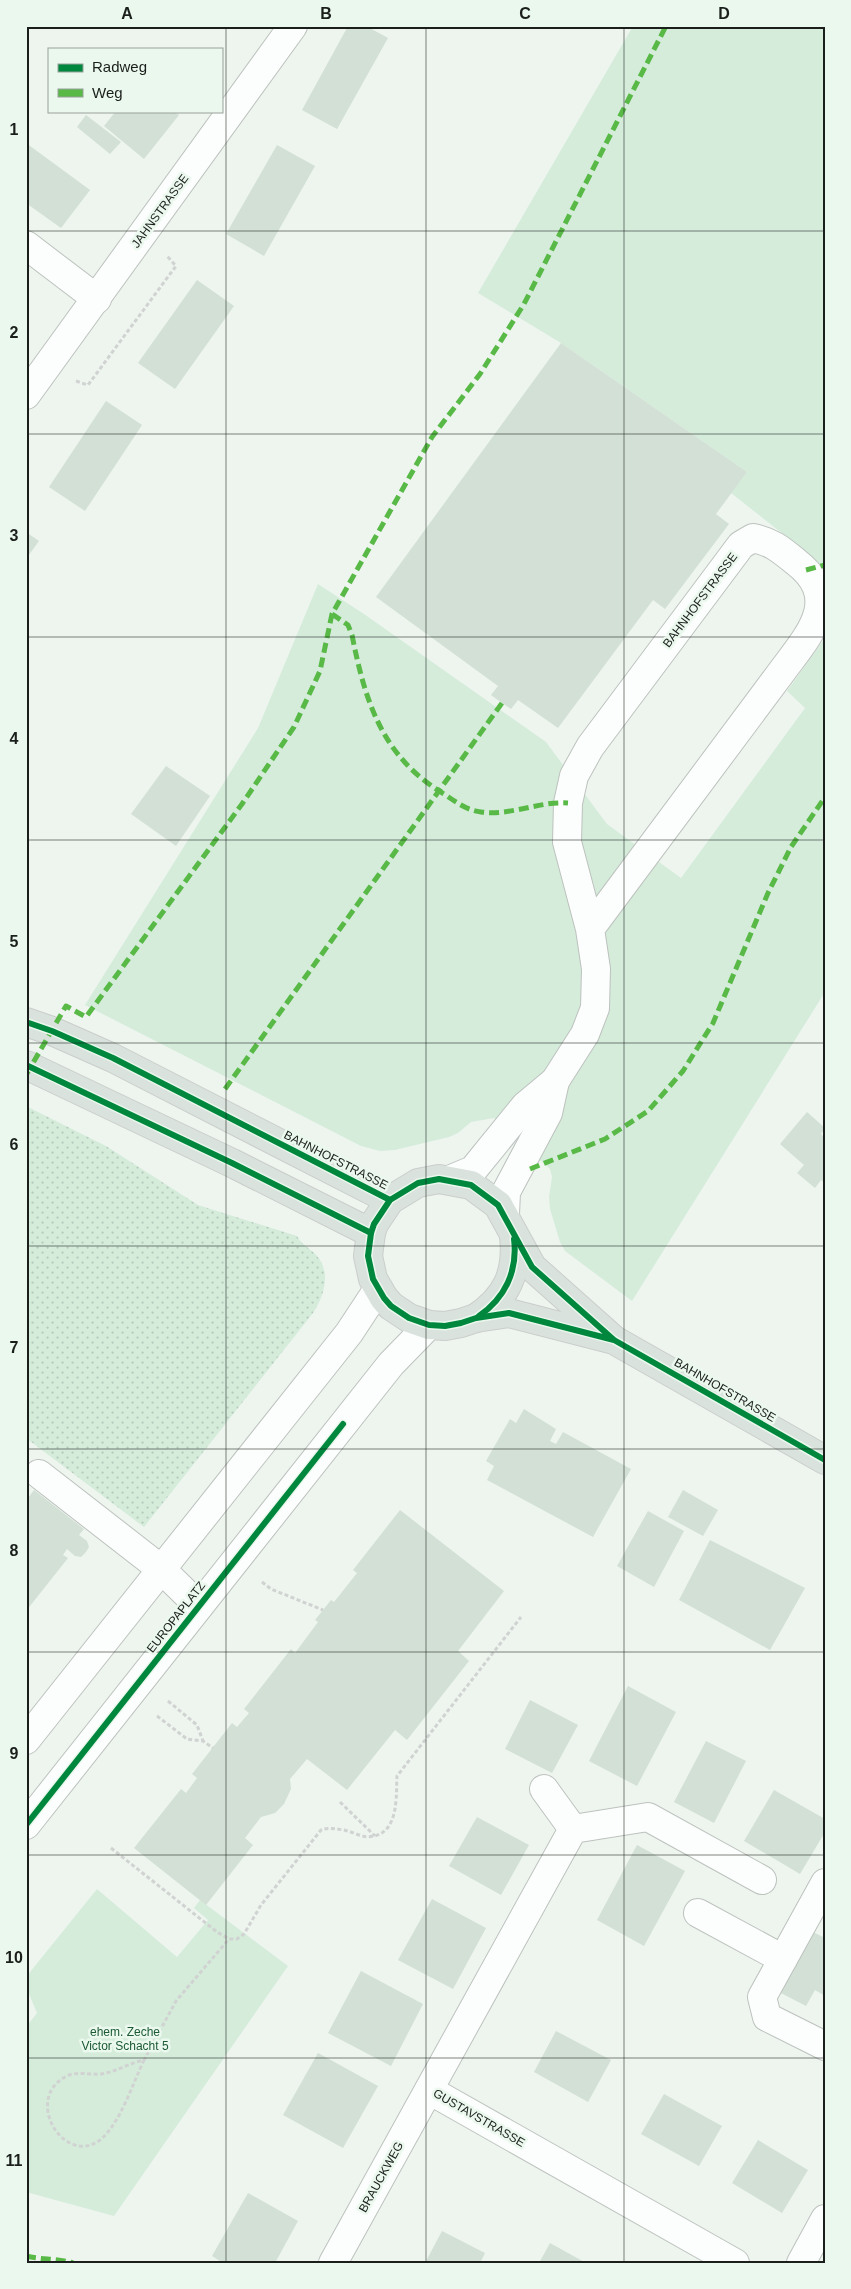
<svg xmlns="http://www.w3.org/2000/svg" width="851" height="2289" viewBox="0 0 851 2289" font-family="Helvetica,sans-serif">
<style>
.grass{fill:url(#grass-dots)}
.green{fill:#d5ecdb}
.building{fill:#d2e0d5}
.lines{fill:none;stroke-linecap:round;stroke-linejoin:round}
.minor-casing{stroke:#bdc2be;stroke-width:30}
.major-casing{stroke:#cbcecc;stroke-width:30}
.path{stroke:#d0d3d1;stroke-width:3;stroke-dasharray:4 2.5;stroke-linecap:butt}
.minor{stroke:#fcfefd;stroke-width:28}
.major{stroke:#d9e2dc;stroke-width:28}
.quiet{stroke:#58b947;stroke-width:5;stroke-dasharray:10 5;stroke-linecap:butt}
.cycleway-casing{stroke:#ebf8ee;stroke-width:9}
.cycleway{stroke:#00873e;stroke-width:6}
.grid{fill:none;stroke:#1b1f1c;stroke-width:1;stroke-opacity:0.55}
.labels{text-anchor:middle;stroke-width:5;stroke-linejoin:round;paint-order:stroke}
.street-label{font-size:12px;fill:#1b1f1c;stroke:#ebf8ee}
.park-label{font-size:12px;fill:#1b5a34;stroke:#ebf8ee}
.neatline{fill:none;stroke:#1b1f1c;stroke-width:2}
.grid-label{font-size:16px;text-anchor:middle;font-weight:bold;fill:#1b1f1c}
</style>
<defs>
<pattern id="grass-dots" width="8" height="8" patternUnits="userSpaceOnUse" patternTransform="scale(1.25)"><rect width="8" height="8" fill="#d5ecdb"/><path d="M2 2h.1M6 6h.1" fill="none" stroke="#b6cabb" stroke-width="1.8" stroke-linecap="round"/></pattern>
</defs>
<rect width="100%" height="100%" fill="#eef5ef"/>
<path class="grass" d="M26,1106L106,1146L198,1205L297,1236C302,1246 309,1247 316,1255C332,1271 324,1297 313,1313L144,1527L26,1438Z"/>
<g class="green">
<polygon points="633,26 825,26 825,570 812,557 731,493 747,472 561,343 478,293"/>
<polygon points="318,584 364,614 546,742 607,824 681,878 805,708 787,691 825,638 825,992 632,1301 565,1251 560,1242 550,1209 549,1197 552,1177 550,1169 494,1118 471,1122 458,1133 449,1137 395,1150 380,1151 361,1146 85,1005 258,728"/>
<polygon points="97,1889 177,1957 208,1920 194,1908 200,1900 288,1966 114,2216 26,2192 26,2027 37,2013 26,1987 26,1977"/>
</g>
<g class="building">
<polygon points="348,26 366,26 388,38 337,129 302,110"/>
<polygon points="116,111 173,111 179,115 144,159 104,126"/>
<polygon points="86,115 121,142 110,154 77,127"/>
<polygon points="26,143 90,190 61,228 26,203"/>
<polygon points="277,145 315,166 264,256 226,234"/>
<polygon points="197,280 234,306 175,389 138,363"/>
<polygon points="561,343 747,472 716,514 729,524 665,609 653,600 558,728 518,700 511,709 502,703 491,695 498,686 376,597"/>
<polygon points="106,401 142,425 85,511 49,487"/>
<polygon points="26,532 39,541 26,559"/>
<polygon points="166,766 210,796 176,846 131,814"/>
<polygon points="807,1112 825,1128 821,1134 825,1138 825,1183 821,1180 815,1188 797,1173 804,1165 780,1144"/>
<polygon points="524,1409 556,1429 550,1441 556,1444 563,1432 631,1469 593,1537 487,1480 494,1466 486,1461 510,1419 516,1423"/>
<polygon points="34,1490 84,1529 79,1535 87,1541 89,1547 86,1552 81,1557 75,1556 67,1549 63,1555 68,1558 26,1611 26,1501"/>
<polygon points="683,1490 718,1510 703,1536 668,1517"/>
<polygon points="400,1510 504,1591 458,1651 469,1661 407,1740 395,1730 347,1790 307,1759 290,1779 291,1789 284,1804 275,1813 261,1817 245,1838 253,1845 206,1905 134,1848 181,1789 186,1793 197,1778 192,1774 232,1723 237,1727 249,1713 244,1709 291,1649 295,1653 318,1622 315,1620 331,1600 334,1602 357,1573 353,1570"/>
<polygon points="648,1511 684,1531 654,1587 617,1566"/>
<polygon points="710,1540 805,1588 770,1650 679,1600"/>
<polygon points="628,1686 676,1712 637,1786 589,1761"/>
<polygon points="530,1700 578,1725 552,1773 505,1749"/>
<polygon points="706,1741 746,1761 714,1823 674,1802"/>
<polygon points="774,1790 825,1819 825,1832 800,1874 744,1841"/>
<polygon points="477,1817 529,1845 501,1895 449,1866"/>
<polygon points="637,1845 685,1871 644,1946 597,1920"/>
<polygon points="432,1899 486,1928 453,1989 398,1960"/>
<polygon points="809,1930 825,1938 825,1996 815,1990 806,2006 777,1991"/>
<polygon points="361,1971 423,2004 391,2066 328,2033"/>
<polygon points="556,2031 611,2060 588,2102 534,2072"/>
<polygon points="318,2053 378,2086 343,2148 283,2115"/>
<polygon points="664,2094 722,2126 699,2166 641,2134"/>
<polygon points="758,2140 808,2170 782,2213 732,2183"/>
<polygon points="248,2193 298,2221 275,2263 223,2263 212,2256"/>
<polygon points="442,2231 485,2253 480,2263 425,2263"/>
<polygon points="550,2243 586,2263 539,2263"/>
</g>
<g class="lines">
<g class="minor-casing">
<g id="minor">
<polyline points="26,245 97,299"/>
<polyline points="26,395 293,26"/>
<path d="M449,1180L473,1170L525,1106L555,1081L585,1034L595,1008L596,969L590,929L567,842L568,803L574,776L590,747L741,545L753,538C772,542 780,549 796,562C845,600 806,638 780,674L590,929"/>
<polyline points="505,1214 506,1192 548,1113 555,1081"/>
<polyline points="39,1474 161,1569 199,1606"/>
<polyline points="26,1740 349,1333 378,1289"/>
<polyline points="544,1789 573,1829"/>
<polyline points="26,1825 391,1364 429,1325"/>
<polyline points="698,1913 783,1959 762,1997 767,2017 825,2046"/>
<polyline points="783,1959 825,1883"/>
<polyline points="429,2090 735,2263"/>
<polyline points="333,2263 573,1829 648,1817 762,1880"/>
<polyline points="801,2263 825,2219"/>
</g>
</g>
<g class="major-casing">
<g id="major">
<polyline points="26,1022 52,1031 113,1058 390,1200"/>
<polyline points="26,1065 232,1163 371,1233"/>
<path d="M476,1318C507,1297 518,1273 514,1236"/>
<polyline points="614,1340 509,1313 476,1318 461,1323 445,1326 429,1325 409,1318 391,1306 384,1298 373,1279 368,1256 371,1233 374,1224 390,1200 418,1183 439,1179 471,1185 498,1205 532,1267 614,1340 825,1460"/>
</g>
</g>
<g class="path">
<polyline points="76,381 88,385 176,266 166,255"/>
<polyline points="262,1582 271,1589 323,1610"/>
<polyline points="168,1701 197,1725 203,1741"/>
<polyline points="157,1716 187,1739 203,1741 213,1748"/>
<polyline points="340,1802 375,1836"/>
<path d="M111,1848L217,1932L229,1939H237L244,1934L261,1905L321,1830C328,1827 336,1829 344,1830C354,1832 363,1839 374,1836C399,1831 396,1795 397,1776L521,1617"/>
<path d="M144,2060C133,2083 120,2124 100,2140C64,2167 22,2098 67,2076C77,2071 90,2075 101,2074C116,2072 129,2063 144,2060L176,2001L229,1939"/>
</g>
<use href="#minor" class="minor"/>
<use href="#major" class="major"/>
<g class="quiet">
<polyline points="806,570 825,565"/>
<path d="M332,614L348,625L352,635C365,701 382,757 444,794C456,802 466,810 481,812C511,816 539,801 568,803"/>
<polyline points="26,1075 66,1006 86,1017 242,804 294,727 320,671 332,614 432,437 480,374 524,304 666,26"/>
<polyline points="225,1089 502,703"/>
<polyline points="530,1169 605,1139 648,1111 683,1071 713,1023 768,893 791,847 825,797"/>
<path d="M26,2256C42,2260 57,2258 73,2263"/>
</g>
<g class="cycleway-casing">
<g id="cycleway">
<polyline points="26,1022 52,1031 113,1058 390,1200"/>
<polyline points="26,1065 232,1163 371,1233"/>
<path d="M479,1316C505,1298 518,1271 514,1239"/>
<polyline points="614,1340 509,1313 476,1318 461,1323 445,1326 429,1325 409,1318 391,1306 384,1298 373,1279 368,1256 371,1233 374,1224 390,1200 418,1183 439,1179 471,1185 498,1205 532,1267 614,1340 825,1460"/>
<polyline points="26,1825 343,1424"/>
</g>
</g>
<use href="#cycleway" class="cycleway"/>
</g>
<path class="grid" d="M226,26V2263M426,26V2263M624,26V2263M26,231H825M26,434H825M26,637H825M26,840H825M26,1043H825M26,1246H825M26,1449H825M26,1652H825M26,1855H825M26,2058H825"/>
<g class="labels">
<g class="street-label">
<text transform="translate(160 211) rotate(-54)" y="4">JAHNSTRASSE</text>
<text transform="translate(700 600) rotate(-53)" y="4">BAHNHOFSTRASSE</text>
<text transform="translate(336 1160) rotate(27)" y="4">BAHNHOFSTRASSE</text>
<text transform="translate(725 1390) rotate(30)" y="4">BAHNHOFSTRASSE</text>
<text transform="translate(176 1617) rotate(-52)" y="4">EUROPAPLATZ</text>
<text transform="translate(479 2118) rotate(30)" y="4">GUSTAVSTRASSE</text>
<text transform="translate(381 2177) rotate(-61)" y="4">BRAUCKWEG</text>
</g>
<g class="park-label">
<text x="125" y="2036">ehem. Zeche<tspan x="125" dy="14">Victor Schacht 5</tspan></text>
</g>
</g>
<rect width="851" height="2289" fill="none" stroke="#ebf8ee" stroke-width="55"/>
<rect x="48" y="48" width="175" height="65" fill="#ebf8ee" stroke="#98a19a"/>
<rect x="58" y="64" width="25" height="8" fill="#00873e" stroke="#98a19a"/>
<text x="92" y="72" font-size="15" fill="#1b1f1c">Radweg</text>
<rect x="58" y="89" width="25" height="8" fill="#58b947" stroke="#98a19a"/>
<text x="92" y="98" font-size="15" fill="#1b1f1c">Weg</text>
<rect x="28" y="28" width="796" height="2234" class="neatline"/>
<g class="grid-label">
<text x="127" y="19">A</text>
<text x="326" y="19">B</text>
<text x="525" y="19">C</text>
<text x="724" y="19">D</text>
<text x="14" y="135">1</text>
<text x="14" y="338">2</text>
<text x="14" y="541">3</text>
<text x="14" y="744">4</text>
<text x="14" y="947">5</text>
<text x="14" y="1150">6</text>
<text x="14" y="1353">7</text>
<text x="14" y="1556">8</text>
<text x="14" y="1759">9</text>
<text x="14" y="1963">10</text>
<text x="14" y="2166">11</text>
</g>
</svg>
